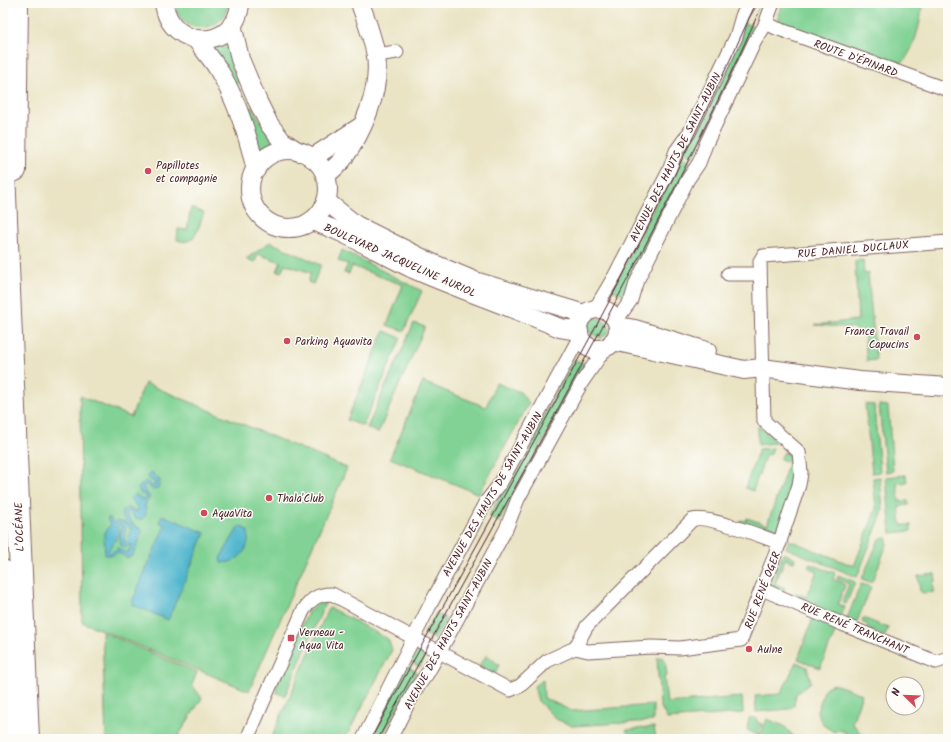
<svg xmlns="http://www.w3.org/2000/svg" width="951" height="742" viewBox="0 0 951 742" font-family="Kalam,sans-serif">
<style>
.green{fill:#81d294;stroke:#667860}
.water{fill:#4fb6cd;stroke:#4c6a7c;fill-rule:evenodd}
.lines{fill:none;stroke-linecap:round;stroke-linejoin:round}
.street-casing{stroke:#826461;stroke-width:15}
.secondary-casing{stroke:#826461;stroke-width:20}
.highway-casing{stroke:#826461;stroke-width:24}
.street{stroke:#fff;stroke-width:13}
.secondary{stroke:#fff;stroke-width:18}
.highway{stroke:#fff;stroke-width:22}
.tram{stroke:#4a1f2b;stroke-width:1}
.poi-dot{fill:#d1495b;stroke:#fdfcf7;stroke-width:1.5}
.labels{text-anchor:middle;stroke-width:3;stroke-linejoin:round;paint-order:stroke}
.street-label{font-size:11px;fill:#4a1f2b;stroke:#fdfcf7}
.poi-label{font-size:11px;fill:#4a1f2b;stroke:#fdfcf7;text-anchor:start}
</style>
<rect width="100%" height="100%" fill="#fdfcf7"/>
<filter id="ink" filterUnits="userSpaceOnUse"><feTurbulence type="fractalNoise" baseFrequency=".025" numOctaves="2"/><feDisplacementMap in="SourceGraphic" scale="8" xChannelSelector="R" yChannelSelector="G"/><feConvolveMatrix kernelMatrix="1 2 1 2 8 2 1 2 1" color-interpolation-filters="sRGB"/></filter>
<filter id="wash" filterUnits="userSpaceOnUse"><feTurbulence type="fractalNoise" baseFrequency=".012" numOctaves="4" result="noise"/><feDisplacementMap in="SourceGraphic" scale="16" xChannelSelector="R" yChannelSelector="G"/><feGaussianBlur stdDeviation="0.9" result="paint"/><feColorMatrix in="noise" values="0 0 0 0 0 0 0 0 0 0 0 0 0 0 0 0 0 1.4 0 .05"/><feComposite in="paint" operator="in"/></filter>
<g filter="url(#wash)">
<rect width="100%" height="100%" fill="#eae4c5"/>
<g class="green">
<path d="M175,3H229C223,36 178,36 175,3Z"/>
<path d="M784,3H888L899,7L901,3H922C922,20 914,51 902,63L780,23L778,14Z"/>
<polygon points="744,22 755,28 693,157 683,151"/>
<polygon points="227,43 240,82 234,85 212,49"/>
<polygon points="252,107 273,142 258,150 245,111"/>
<polygon points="680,156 691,162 623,294 612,290"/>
<path d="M191,207L204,213C198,227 196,247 177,240L178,229L187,230Z"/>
<polygon points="270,242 321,265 313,284 308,282 311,273 285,264 281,272 277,271 281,262 258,254 255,262 246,259"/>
<polygon points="342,250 422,291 404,331 387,325 403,285 352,266 349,274 344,273 348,264 338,261"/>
<polygon points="863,260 864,274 868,273 876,360 867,361 864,334 856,331 856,328 815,325 858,320 855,261"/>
<path d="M595,317C603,321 612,323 608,333L601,338L588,332V322Z"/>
<polygon points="414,323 425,327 378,433 367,428"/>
<polygon points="384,331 401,338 363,426 347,420"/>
<polygon points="574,360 586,364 499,522 489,516"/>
<polygon points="423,382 486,407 496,383 520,392 529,403 479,494 390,458"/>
<polygon points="145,383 347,468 249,691 82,622 80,396 131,417"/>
<polygon points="865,404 874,405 880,472 872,473"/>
<polygon points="879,405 888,406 893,471 886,472"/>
<polygon points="758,426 775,440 774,443 758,445"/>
<polygon points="773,448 770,455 766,454 753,491 745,488 759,449"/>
<polygon points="784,452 792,456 795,475 778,532 771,534 740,523 741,520 746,521 747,518 767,525 789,462 780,459"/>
<polygon points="906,475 907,482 897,483 899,501 908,501 909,505 899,506 901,525 911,525 911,531 891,533 886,477"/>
<polygon points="880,477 883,511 857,577 786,548 789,540 854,566 876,509 873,478"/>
<polygon points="887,538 887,544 872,583 862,579 879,539"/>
<polygon points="783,553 795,558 794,562 785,559 775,584 785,588 783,593 771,588 771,585"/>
<polygon points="810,564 835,573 833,579 845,585 838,604 845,607 840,617 795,597 796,593 807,597 817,571 808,567"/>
<polygon points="935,574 936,581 933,581 934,592 923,593 920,591 918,576"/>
<polygon points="838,575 855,582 846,604 842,602 849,584 837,579"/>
<polygon points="861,584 871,587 856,624 846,621"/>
<polygon points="322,601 326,601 285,696 277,693 276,686 308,612"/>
<polygon points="330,608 388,639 392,650 345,739 271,739 328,609"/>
<polygon points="436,613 446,619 435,639 424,634"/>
<polygon points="813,618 837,628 820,668 798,659"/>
<polygon points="863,618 888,628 885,636 867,629 868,625 862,622"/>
<polygon points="102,632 197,672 192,685 202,698 177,738 106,739"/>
<polygon points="416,649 427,654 420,667 409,661"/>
<polygon points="487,655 499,665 495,674 479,665"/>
<polygon points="662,657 662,660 665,660 667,676 664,677 667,703 742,697 743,713 667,719 660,705 657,658"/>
<polygon points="796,662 807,667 811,682 796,694 794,705 789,709 756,712 755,696 781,694"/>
<polygon points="407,666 417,672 381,739 368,739"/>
<polygon points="543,680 544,698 572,711 653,705 653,721 572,726 556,719 538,701 534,686"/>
<polygon points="834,684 862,694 852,723 866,739 843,739 846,732 839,730 834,732 823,725 817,712 825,688"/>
<polygon points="749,718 756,718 758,723 762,724 758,735 747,730"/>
<polygon points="767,719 784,726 794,737 793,739 768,739 760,736"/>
<polygon points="654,727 656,739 632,739 626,730"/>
</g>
<g class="water">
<path d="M150,472L154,474L153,476L159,479L160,482L158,488L153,490L147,485L142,487L150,497L145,505L146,515L142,519C135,520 133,517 130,511L126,513L133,525L143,530L133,555L127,558L118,552L113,555H105L104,534L111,524L107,520L109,517L114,523L117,521L124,522L126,525L124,541L128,542L131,529L122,516V511L128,507L134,511H138V508L130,499L135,494L144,500L146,499V495L141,494L138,488L144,482H147L152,486L155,485V482L148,479ZM120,524L122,527L120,540L121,545L126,547L132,544L127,553L118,548L110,553L108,551L119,535L120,532L117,527Z"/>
<polygon points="162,515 205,533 168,620 131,604 165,525 159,522"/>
<path d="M241,526L248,531C251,549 239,563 221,563L220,558L222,555L238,528Z"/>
</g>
</g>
<g filter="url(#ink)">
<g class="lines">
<g class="street-casing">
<g id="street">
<polyline points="766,23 776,28 948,90"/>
<polyline points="376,55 397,52"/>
<polyline points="728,274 759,274"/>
<polyline points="595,309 615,275 669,171 676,151 689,133 736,37 742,16 750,3"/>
<polyline points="616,321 631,300 636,283 688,179 699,163 706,144 755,41 764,27 773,3"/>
<polyline points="762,589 842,624 936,662 948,658"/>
<path d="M575,648L587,626L692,520C704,514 764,537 780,543"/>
<path d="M247,739L303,611C311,599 317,594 332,594L510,690L520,686L547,661L575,648L588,651L651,647L680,648L741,640L777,550L799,485L801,473L799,452L764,421L760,261L763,256L948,242"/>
<polyline points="363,739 429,607 485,503 500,484 580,336"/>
<polyline points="390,739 415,690 427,674 440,651 506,529 518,499 582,382 607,346"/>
</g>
</g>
<g class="secondary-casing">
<g id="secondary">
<path d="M164,3C170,52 237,51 240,3"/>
<polyline points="232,24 240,59 258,102 269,124 282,141 299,152"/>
<path d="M196,39C203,49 212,59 218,69C237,100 248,135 256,170"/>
<circle cx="289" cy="189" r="39"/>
<polyline points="312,158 360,127"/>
<path d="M325,176C331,171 338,165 343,159C363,132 381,90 376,56C373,38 366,20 360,3"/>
<polyline points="326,201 356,225 432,263 475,281 585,314"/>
<path d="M311,221C347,232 379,253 413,269C461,290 511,307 560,328L579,331"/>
<circle cx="598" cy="329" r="20"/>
<polyline points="618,326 635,329 707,351"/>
<polyline points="613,341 744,370 762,368 860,381 948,387"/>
</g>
</g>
<g class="highway-casing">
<g id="highway">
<polyline points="3,148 28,739"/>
<polyline points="15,170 17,3"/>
<polyline points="3,571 9,739"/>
</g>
</g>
<use href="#street" class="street"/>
<use href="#secondary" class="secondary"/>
<use href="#highway" class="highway"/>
<g class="tram">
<path d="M371,739C502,495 643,256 756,3"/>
<path d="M378,739C508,494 650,256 763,3"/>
</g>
</g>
</g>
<g class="poi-dot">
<circle cx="148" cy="171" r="4"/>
<circle cx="917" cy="337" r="4"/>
<circle cx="287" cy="341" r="4"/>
<circle cx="269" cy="498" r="4"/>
<circle cx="204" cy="513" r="4"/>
<rect x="287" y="634" width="8" height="8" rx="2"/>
<circle cx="749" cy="649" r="4"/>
</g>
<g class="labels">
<g class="street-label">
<text transform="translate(856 58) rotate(20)" y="4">ROUTE D'ÉPINARD</text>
<text transform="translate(675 157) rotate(-63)" y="4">AVENUE DES HAUTS DE SAINT-AUBIN</text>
<text transform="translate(853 249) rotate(-5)" y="4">RUE DANIEL DUCLAUX</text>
<text transform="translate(400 260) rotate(24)" y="4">BOULEVARD JACQUELINE AURIOL</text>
<text transform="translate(492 494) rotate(-60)" y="4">AVENUE DES HAUTS DE SAINT-AUBIN</text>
<text transform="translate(19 527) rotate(-92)" y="4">L’OCÉANE</text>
<text transform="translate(762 590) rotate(-69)" y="4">RUE RENÉ OGER</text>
<text transform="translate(855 628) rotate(23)" y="4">RUE RENÉ TRANCHANT</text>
<text transform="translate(448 634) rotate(-61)" y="4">AVENUE DES HAUTS SAINT-AUBIN</text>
</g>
<g class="poi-label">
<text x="156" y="169">Papillotes<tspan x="156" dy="13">et compagnie</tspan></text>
<text x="909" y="335" text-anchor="end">France Travail<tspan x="909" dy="13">Capucins</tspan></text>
<text x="295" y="345">Parking Aquavita</text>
<text x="277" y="502">Thala'Club</text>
<text x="212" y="517">AquaVita</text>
<text x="299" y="636">Verneau -<tspan x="299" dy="13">Aqua Vita</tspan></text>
<text x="757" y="653">Aulne</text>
</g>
</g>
<rect width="951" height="742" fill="none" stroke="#fdfcf7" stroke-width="16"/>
<g transform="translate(905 696) rotate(293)"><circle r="19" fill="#fdfcf7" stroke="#b5a4a5"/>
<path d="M0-3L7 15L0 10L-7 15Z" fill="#d1495b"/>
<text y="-6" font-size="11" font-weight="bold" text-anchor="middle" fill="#4a1f2b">N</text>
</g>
</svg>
